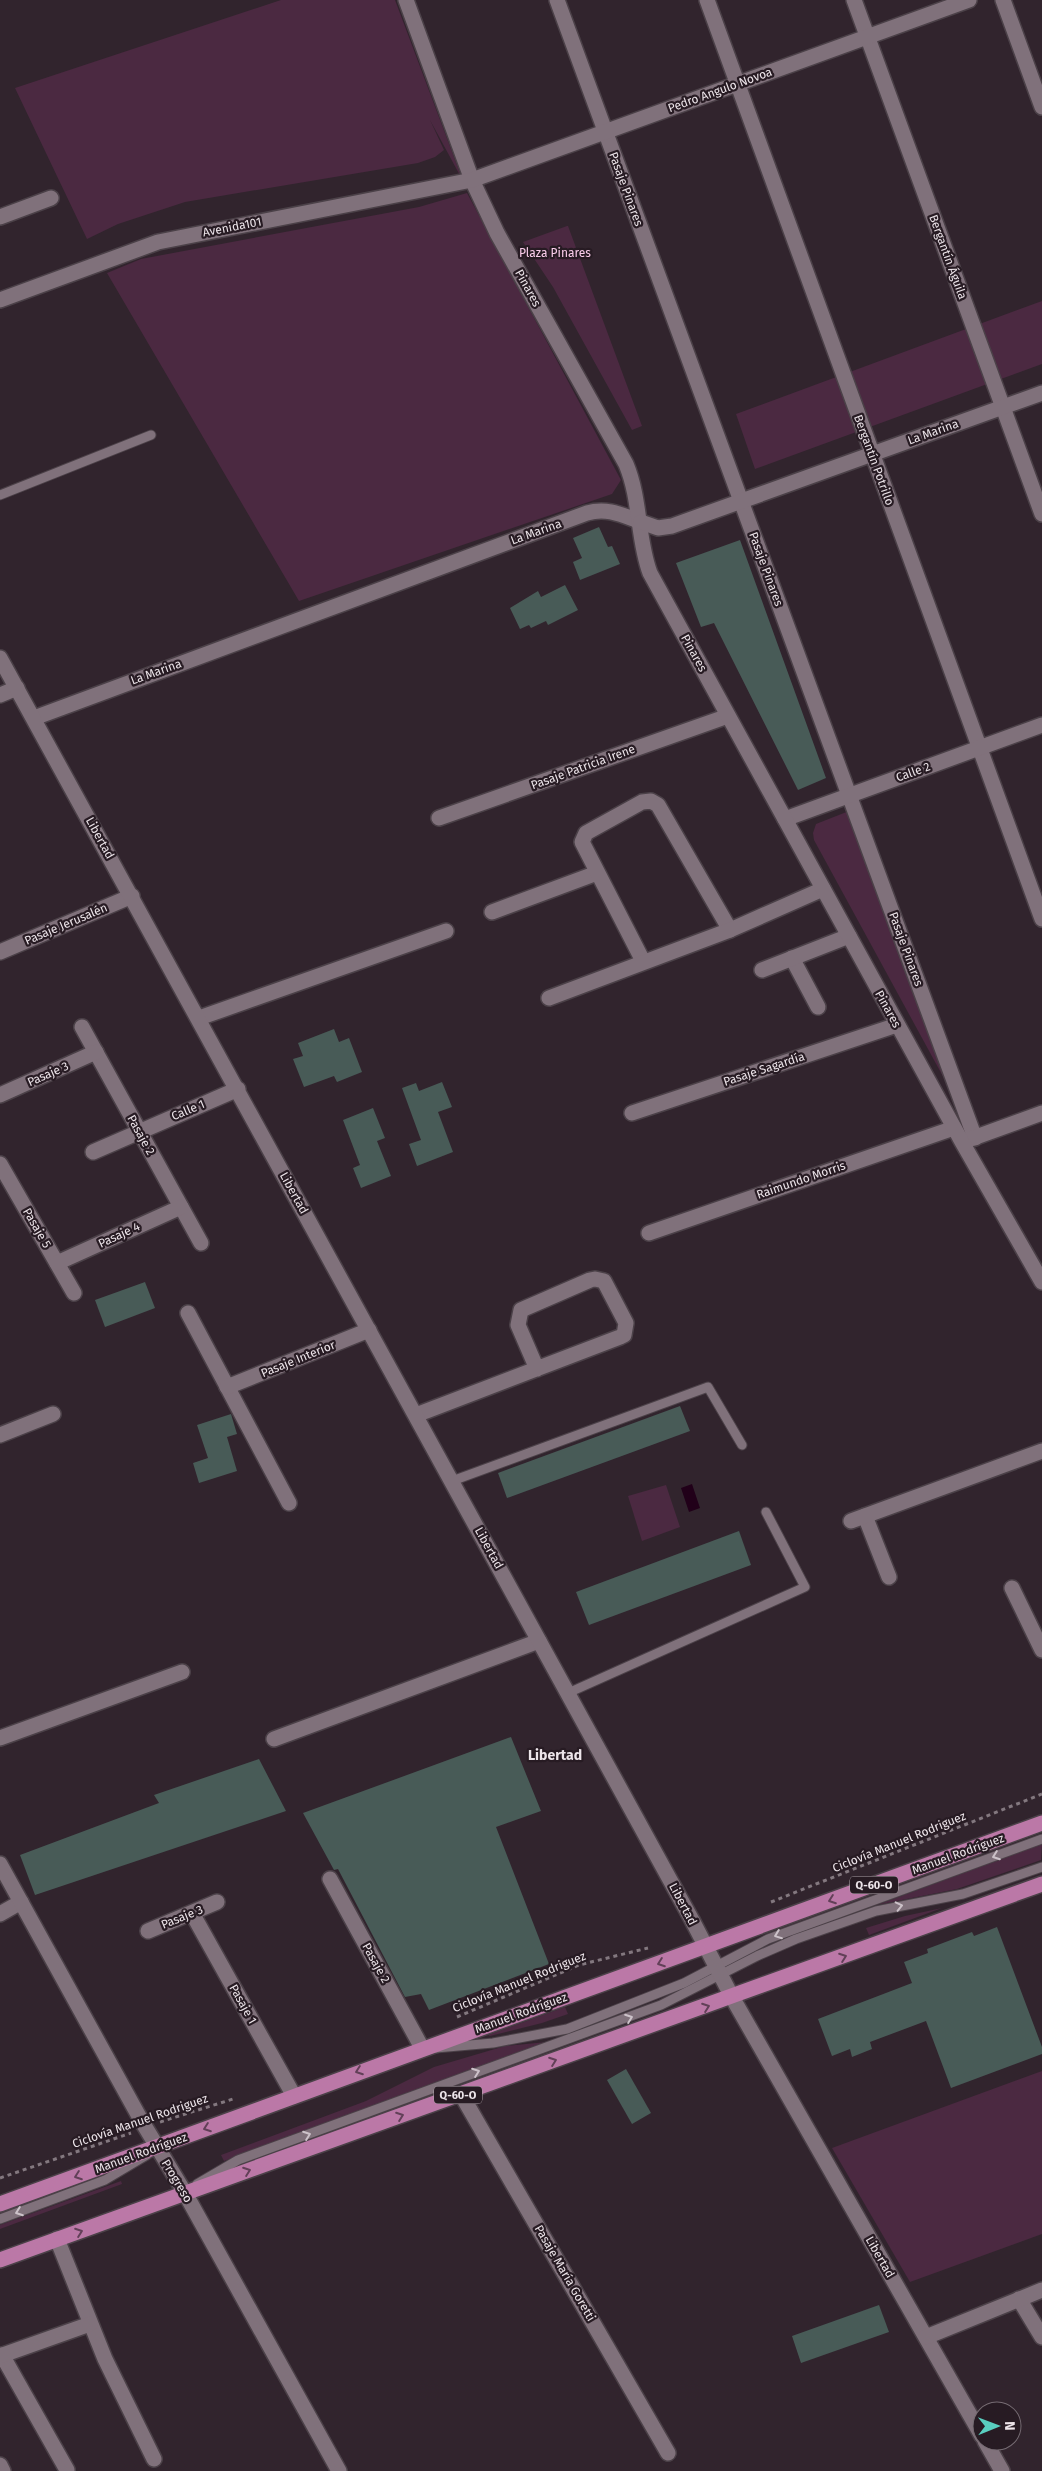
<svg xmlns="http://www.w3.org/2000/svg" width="1042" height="2471" viewBox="0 0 1042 2471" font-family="'Fira Sans',sans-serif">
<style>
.green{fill:#4b2941}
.water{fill:#210019}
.building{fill:#485b57}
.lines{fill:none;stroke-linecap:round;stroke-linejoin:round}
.lane-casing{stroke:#4b4148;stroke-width:11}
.street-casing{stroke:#4b4148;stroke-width:18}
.secondary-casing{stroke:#4b4148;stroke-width:18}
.primary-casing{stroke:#4b4148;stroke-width:18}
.path{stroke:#83787f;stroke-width:3;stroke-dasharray:4 4;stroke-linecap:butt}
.lane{stroke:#80717b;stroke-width:9}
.street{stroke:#80717b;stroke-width:15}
.secondary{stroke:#80717b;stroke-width:15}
.primary{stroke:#bb78a7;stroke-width:15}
.oneway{stroke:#ccc2c9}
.oneway2{stroke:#624058}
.labels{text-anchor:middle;stroke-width:4.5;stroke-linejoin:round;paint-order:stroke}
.shield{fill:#271b23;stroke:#b2a8ae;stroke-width:1}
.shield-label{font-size:11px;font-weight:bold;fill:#ede5ea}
.street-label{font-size:12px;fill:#ede5ea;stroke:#271b23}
.park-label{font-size:12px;fill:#faccea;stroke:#271b23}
.neighbourhood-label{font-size:14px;font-weight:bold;fill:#ede5ea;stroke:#271b23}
</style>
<rect width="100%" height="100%" fill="#31242d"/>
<g class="green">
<polygon points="281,0 395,0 463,181 430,120 444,150 435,157 418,163 185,202 118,224 87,239 15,88"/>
<polygon points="467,193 621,480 612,494 299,601 107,273 141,259 419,207"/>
<polygon points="567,226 568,226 642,426 632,430 553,287 523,242"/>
<polygon points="1042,301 1042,364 755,469 736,414"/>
<polygon points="849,811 952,1093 814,840 813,833 816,824"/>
<polygon points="666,1485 680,1527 642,1541 628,1496"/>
<polygon points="1042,1844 1041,1860 957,1889 877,1905"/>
<polygon points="942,1908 869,1935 866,1928 905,1916"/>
<polygon points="565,2007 568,2014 542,2023 490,2036 488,2035"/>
<polygon points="547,2042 224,2161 221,2155 366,2101 434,2067 505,2046"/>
<polygon points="1042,2071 1042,2234 910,2282 832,2148"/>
<polygon points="121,2181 122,2184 0,2229 0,2225"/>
</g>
<polygon class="water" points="692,1484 700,1508 689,1512 681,1488"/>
<g class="building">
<polygon points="599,527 608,547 612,546 620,564 580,580 573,562 582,558 573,538"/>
<polygon points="740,540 826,778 798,790 714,623 701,627 676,563"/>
<polygon points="565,585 578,610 548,625 546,621 531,628 529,625 520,629 510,608 538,591 541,597"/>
<polygon points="334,1029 339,1042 349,1038 362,1072 337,1082 334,1076 304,1087 293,1059 303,1056 298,1043"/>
<polygon points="442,1082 452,1107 438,1112 453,1152 417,1166 409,1144 421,1140 402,1088 416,1083 419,1091"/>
<polygon points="373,1108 385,1138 377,1141 391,1176 361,1188 353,1168 360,1165 343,1120"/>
<polygon points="145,1282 155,1308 105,1327 95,1300"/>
<polygon points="680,1406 690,1431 507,1498 498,1473"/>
<polygon points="231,1414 237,1434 227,1437 237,1471 199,1483 193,1463 208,1458 197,1425"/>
<polygon points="739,1531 751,1565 589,1625 576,1592"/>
<polygon points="511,1737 541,1811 496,1827 549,1964 429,2010 421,1994 405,1997 338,1869 334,1870 303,1813"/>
<polygon points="259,1759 286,1811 35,1895 20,1855 159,1803 154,1795"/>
<polygon points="997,1927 1042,2047 1042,2054 951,2088 926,2021 870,2042 872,2049 852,2057 850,2049 832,2056 818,2019 912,1983 904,1962 928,1953 927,1949 972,1932 974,1936"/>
<polygon points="626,2069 651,2113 632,2124 607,2080"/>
<polygon points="879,2305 889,2332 801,2363 792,2336"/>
</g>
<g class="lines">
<g class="lane-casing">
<g id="lane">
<polyline points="0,495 151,435"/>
<polyline points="452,1481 708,1387 742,1445"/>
<polyline points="568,1693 805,1587 766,1512"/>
<polyline points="436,2048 493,2043 567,2029 684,1983 768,1939 1042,1839"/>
<polyline points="197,2184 238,2160 661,2005 757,1956 796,1939 876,1911 963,1894 1042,1867"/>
<polyline points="0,2219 105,2180 147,2155"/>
</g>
</g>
<g class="street-casing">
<g id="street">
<polyline points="406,0 472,180"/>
<polyline points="557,0 975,1138"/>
<polyline points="707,0 1042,919"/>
<polyline points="854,0 1042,514"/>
<polyline points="1003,0 1042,107"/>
<polyline points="0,217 51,198"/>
<polyline points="0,695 17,688"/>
<path d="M34,718L587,513C607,507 622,515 641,522"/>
<polyline points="439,818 728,716"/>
<polyline points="785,819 1042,725"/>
<polyline points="492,912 597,873"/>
<polyline points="0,952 132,896"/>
<polyline points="792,958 818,1007"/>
<polyline points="643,961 582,842 586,833 642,802 651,801 658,805 730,930"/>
<polyline points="762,970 849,936"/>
<polyline points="549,998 730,930 823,889"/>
<polyline points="199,1018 446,931"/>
<polyline points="82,1027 201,1243"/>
<polyline points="0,1095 96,1052"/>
<polyline points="632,1113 897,1025"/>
<polyline points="965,1141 1042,1113"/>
<polyline points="93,1152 238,1089"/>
<polyline points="0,1164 74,1293"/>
<polyline points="649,1233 954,1128"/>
<polyline points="57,1263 181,1207"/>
<polyline points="188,1313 289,1503"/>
<polyline points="227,1387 369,1330"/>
<polyline points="416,1415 620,1337 624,1335 626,1323 604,1281 595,1279 590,1280 521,1310 518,1325 537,1369"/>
<polyline points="0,1435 53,1414"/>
<polyline points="865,1516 889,1577"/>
<polyline points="851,1521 1042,1451"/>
<polyline points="1012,1588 1042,1650"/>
<polyline points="0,1738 182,1672"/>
<polyline points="274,1739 539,1641"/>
<polyline points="330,1879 422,2048"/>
<polyline points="192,1913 294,2096"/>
<polyline points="0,1914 21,1902"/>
<polyline points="148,1931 217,1902"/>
<polyline points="732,1997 982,2436"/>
<polyline points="461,2094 668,2453"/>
<polyline points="185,2193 339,2471"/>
<polyline points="57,2239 105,2359 154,2459"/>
<polyline points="1019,2299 1042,2337"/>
<polyline points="926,2337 1042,2290"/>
<polyline points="2,2355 67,2470"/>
<polyline points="0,2356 90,2324"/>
<polyline points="985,2441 1002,2471"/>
<polyline points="0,2465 3,2471"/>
</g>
</g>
<g class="secondary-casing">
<g id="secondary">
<path d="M472,180L497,233L626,464C641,500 637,538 650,573L962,1142L1042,1282"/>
<polyline points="0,300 158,242 472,180 969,0"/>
<polyline points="641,522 658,528 672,526 1042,393"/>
<polyline points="0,658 692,1920 732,1997"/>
<polyline points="0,1864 141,2120 185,2193"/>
</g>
</g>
<g class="primary-casing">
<g id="primary">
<polyline points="0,2204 1042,1823"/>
<polyline points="0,2260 1042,1884"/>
</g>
</g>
<g class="path">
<polyline points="771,1902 1042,1794"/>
<polyline points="457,2017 579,1965 648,1948"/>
<polyline points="160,2122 233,2099"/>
<polyline points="0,2178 131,2133"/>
</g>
<use href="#lane" class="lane"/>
<use href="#street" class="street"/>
<use href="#secondary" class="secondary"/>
<use href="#primary" class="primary"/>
</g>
<defs><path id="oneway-chevron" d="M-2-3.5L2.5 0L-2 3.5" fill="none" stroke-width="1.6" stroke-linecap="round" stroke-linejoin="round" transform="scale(1.25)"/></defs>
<g class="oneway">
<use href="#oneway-chevron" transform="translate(996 1856) rotate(160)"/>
<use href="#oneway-chevron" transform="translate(899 1906) rotate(-13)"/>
<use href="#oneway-chevron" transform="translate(778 1935) rotate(159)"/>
<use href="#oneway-chevron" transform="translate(629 2018) rotate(-20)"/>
<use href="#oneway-chevron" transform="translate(476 2072) rotate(-20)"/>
<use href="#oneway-chevron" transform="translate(307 2135) rotate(-20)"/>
<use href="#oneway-chevron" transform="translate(19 2212) rotate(160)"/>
</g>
<g class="oneway2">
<use href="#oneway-chevron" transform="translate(832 1900) rotate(160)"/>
<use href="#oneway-chevron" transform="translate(843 1957) rotate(-20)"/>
<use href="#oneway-chevron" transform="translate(661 1963) rotate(160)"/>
<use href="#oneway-chevron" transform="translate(706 2007) rotate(-20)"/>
<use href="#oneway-chevron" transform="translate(553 2061) rotate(-20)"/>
<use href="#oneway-chevron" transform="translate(359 2071) rotate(160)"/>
<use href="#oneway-chevron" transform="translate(400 2116) rotate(-20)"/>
<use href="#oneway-chevron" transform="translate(207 2128) rotate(160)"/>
<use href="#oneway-chevron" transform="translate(247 2171) rotate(-20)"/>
<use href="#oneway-chevron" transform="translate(78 2176) rotate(160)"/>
<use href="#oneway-chevron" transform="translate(79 2232) rotate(-20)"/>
</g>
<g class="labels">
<g class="shield">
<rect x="850" y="1876.5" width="48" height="17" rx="4"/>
<rect x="434" y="2086.5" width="48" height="17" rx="4"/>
</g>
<g class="shield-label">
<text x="874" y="1889">Q-60-O</text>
<text x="458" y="2099">Q-60-O</text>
</g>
<g class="street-label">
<text transform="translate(720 90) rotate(-20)" y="4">Pedro Angulo Novoa</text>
<text transform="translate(626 189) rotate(70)" y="4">Pasaje Pinares</text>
<text transform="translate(232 227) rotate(-11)" y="4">Avenida101</text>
<text transform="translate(948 257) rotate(70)" y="4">Bergantín Águila</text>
<text transform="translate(528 288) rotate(61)" y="4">Pinares</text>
<text transform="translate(933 432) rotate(-20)" y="4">La Marina</text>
<text transform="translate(874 460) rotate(70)" y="4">Bergantín Potrillo</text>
<text transform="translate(536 532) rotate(-20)" y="4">La Marina</text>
<text transform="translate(766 569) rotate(70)" y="4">Pasaje Pinares</text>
<text transform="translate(694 653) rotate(61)" y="4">Pinares</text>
<text transform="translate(156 672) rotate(-20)" y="4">La Marina</text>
<text transform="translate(583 767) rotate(-20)" y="4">Pasaje Patricia Irene</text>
<text transform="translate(913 772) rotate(-20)" y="4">Calle 2</text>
<text transform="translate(100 838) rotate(61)" y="4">Libertad</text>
<text transform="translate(66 924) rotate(-23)" y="4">Pasaje Jerusalén</text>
<text transform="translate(906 949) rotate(70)" y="4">Pasaje Pinares</text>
<text transform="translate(888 1009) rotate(61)" y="4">Pinares</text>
<text transform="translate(764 1069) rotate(-18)" y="4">Pasaje Sagardía</text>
<text transform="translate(48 1074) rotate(-24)" y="4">Pasaje 3</text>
<text transform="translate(188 1110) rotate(-23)" y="4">Calle 1</text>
<text transform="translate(141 1135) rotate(61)" y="4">Pasaje 2</text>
<text transform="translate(801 1180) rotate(-19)" y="4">Raimundo Morris</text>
<text transform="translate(294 1193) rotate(61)" y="4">Libertad</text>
<text transform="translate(37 1228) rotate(60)" y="4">Pasaje 5</text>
<text transform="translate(119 1235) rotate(-25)" y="4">Pasaje 4</text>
<text transform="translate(298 1359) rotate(-22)" y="4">Pasaje Interior</text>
<text transform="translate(489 1548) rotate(61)" y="4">Libertad</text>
<text transform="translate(899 1842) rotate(-22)" y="4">Ciclovía Manuel Rodriguez</text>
<text transform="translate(958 1854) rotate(-20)" y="4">Manuel Rodríguez</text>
<text transform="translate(683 1904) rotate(62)" y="4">Libertad</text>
<text transform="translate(182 1917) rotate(-22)" y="4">Pasaje 3</text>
<text transform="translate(376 1963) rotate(61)" y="4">Pasaje 2</text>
<text transform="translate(519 1982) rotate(-22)" y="4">Ciclovía Manuel Rodriguez</text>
<text transform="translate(243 2004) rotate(61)" y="4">Pasaje 1</text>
<text transform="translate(521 2013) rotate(-20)" y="4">Manuel Rodríguez</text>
<text transform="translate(140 2121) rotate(-19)" y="4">Ciclovía Manuel Rodriguez</text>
<text transform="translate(141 2153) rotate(-20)" y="4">Manuel Rodríguez</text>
<text transform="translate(177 2181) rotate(59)" y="4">Progreso</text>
<text transform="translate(880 2257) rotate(60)" y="4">Libertad</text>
<text transform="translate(565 2273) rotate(60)" y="4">Pasaje María Goretti</text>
</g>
<g class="park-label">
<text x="555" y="257">Plaza Pinares</text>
</g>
<g class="neighbourhood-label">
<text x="555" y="1760">Libertad</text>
</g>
</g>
<g transform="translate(997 2426) rotate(89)"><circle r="24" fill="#271b23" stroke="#766c73"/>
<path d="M0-4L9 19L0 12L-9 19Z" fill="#59cebf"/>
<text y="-8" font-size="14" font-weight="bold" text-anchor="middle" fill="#ede5ea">N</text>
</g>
</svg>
